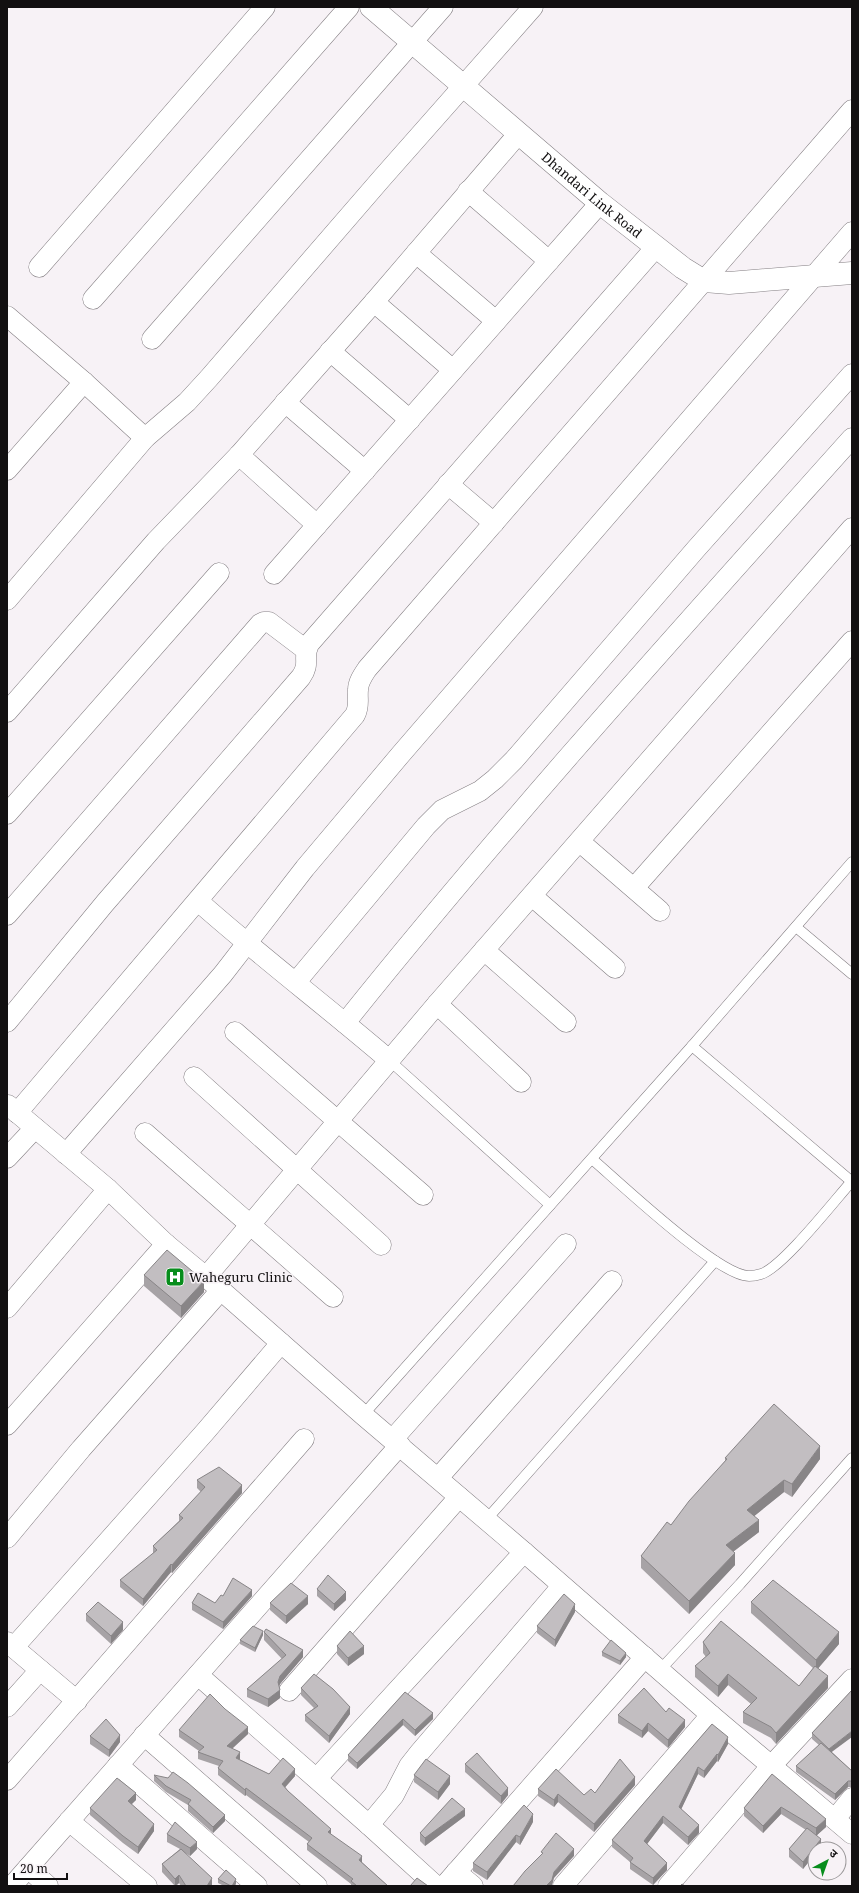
<svg xmlns="http://www.w3.org/2000/svg" width="859" height="1893" viewBox="0 0 859 1893" font-family="'Noto Serif','Noto Sans Devanagari',serif">
<style>
.lines{fill:none;stroke-linecap:round;stroke-linejoin:round}
.service-casing{stroke:#847f83;stroke-width:11}
.minor-casing{stroke:#847f83;stroke-width:21}
.tertiary-casing{stroke:#847f83;stroke-width:23}
.service{stroke:#fff;stroke-width:10}
.minor{stroke:#fff;stroke-width:20}
.tertiary{stroke:#fff;stroke-width:22}
.wall{fill:#a7a3a6}
.shaded-wall{fill:#888587}
.building{fill:#c2bec1;stroke:#888587}
.labels{text-anchor:middle;stroke-width:3;stroke-linejoin:round;paint-order:stroke}
.street-label{font-size:13px;fill:#121011;stroke:#f7f2f6}
.poi-label{font-size:13px;fill:#121011;stroke:#f7f2f6;text-anchor:start}
</style>
<rect width="100%" height="100%" fill="#f7f2f6"/>
<g class="lines">
<g class="service-casing">
<g id="service">
<polyline points="796,927 852,974"/>
<polyline points="692,1046 851,1181"/>
<polyline points="389,1060 550,1205"/>
<path d="M592,1159C620,1183 718,1276 749,1276C753,1276 758,1275 761,1274C782,1268 835,1200 852,1181"/>
<polyline points="363,1415 692,1046 852,862"/>
<polyline points="486,1520 715,1261"/>
<polyline points="660,1670 740,1584 852,1458"/>
</g>
</g>
<g class="minor-casing">
<g id="minor">
<polyline points="468,191 549,261"/>
<polyline points="416,253 496,321"/>
<polyline points="39,267 265,7"/>
<polyline points="93,299 349,7"/>
<polyline points="374,302 453,370"/>
<polyline points="7,316 84,382 145,438"/>
<polyline points="152,339 443,7"/>
<polyline points="330,351 410,420"/>
<polyline points="285,402 365,471"/>
<polyline points="239,455 317,525"/>
<polyline points="7,470 84,382"/>
<polyline points="448,484 494,523"/>
<polyline points="274,574 600,203"/>
<polyline points="7,600 145,438 187,402 209,378 382,178 533,7"/>
<polyline points="7,712 156,541 239,455 374,302 519,133"/>
<polyline points="7,814 219,573"/>
<polyline points="580,842 660,911"/>
<polyline points="634,888 852,641"/>
<polyline points="532,896 615,968"/>
<path d="M198,901C260,956 326,1006 389,1060"/>
<polyline points="7,915 260,624 264,622 269,622 306,650"/>
<polyline points="484,950 566,1022"/>
<polyline points="296,982 426,826 442,810 480,791 495,779 514,760 696,549 852,374"/>
<polyline points="437,1004 521,1082"/>
<path d="M7,1022L105,903L301,677C311,663 302,658 309,644L656,247"/>
<path d="M345,1023C506,822 680,630 852,438"/>
<polyline points="235,1032 423,1195"/>
<polyline points="194,1077 381,1245"/>
<polyline points="8,1105 108,1189 166,1244 206,1277 363,1415 524,1552 711,1715 852,1834"/>
<path d="M17,1113L355,715C360,706 357,699 358,690C358,682 363,675 367,669L852,110"/>
<polyline points="145,1133 333,1297"/>
<polyline points="66,1154 223,974 305,868 401,754 852,232"/>
<polyline points="7,1158 35,1128"/>
<polyline points="206,1277 437,1004 852,528"/>
<polyline points="7,1308 108,1189"/>
<polyline points="7,1425 166,1244"/>
<polyline points="393,1439 566,1244"/>
<polyline points="438,1478 612,1281"/>
<polyline points="7,1538 81,1449 221,1290"/>
<polyline points="7,1642 77,1701"/>
<polyline points="14,1647 205,1432 281,1343"/>
<polyline points="198,1675 369,1825 436,1886"/>
<polyline points="289,1691 459,1497"/>
<polyline points="7,1707 40,1670"/>
<polyline points="144,1735 317,1886"/>
<polyline points="118,1765 257,1886"/>
<polyline points="317,1778 524,1552"/>
<polyline points="7,1780 304,1439"/>
<polyline points="835,1819 852,1798"/>
<polyline points="69,1821 147,1886"/>
<polyline points="369,1825 394,1795 409,1766 420,1752 562,1586"/>
<polyline points="28,1868 48,1886"/>
<polyline points="456,1872 473,1886"/>
<polyline points="12,1886 400,1445"/>
<polyline points="444,1886 645,1657"/>
<polyline points="563,1886 711,1715"/>
<polyline points="668,1886 771,1766 852,1679"/>
</g>
</g>
<g class="tertiary-casing">
<g id="tertiary">
<path id="s1" d="M371,7L600,203L683,268L704,281L729,283L852,273"/>
</g>
</g>
<use href="#service" class="service"/>
<use href="#minor" class="minor"/>
<use href="#tertiary" class="tertiary"/>
</g>
<g class="wall">
<polygon points="144,1275 204,1292 181,1318 144,1286"/>
<polygon points="725,1458 820,1459 792,1497 784,1492 754,1516 759,1532 733,1552 735,1565 689,1614 641,1568 641,1556 671,1525 725,1461"/>
<polygon points="197,1480 242,1493 172,1573 171,1572 143,1606 120,1587 120,1580 153,1554 153,1546 179,1521 179,1515 201,1492 197,1488"/>
<polygon points="317,1589 346,1600 334,1611 317,1596"/>
<polygon points="223,1596 252,1596 223,1629 192,1610 192,1603 215,1603"/>
<polygon points="751,1602 839,1644 818,1668 828,1688 776,1744 771,1738 743,1723 743,1712 751,1704 728,1685 718,1697 695,1677 695,1666 706,1657 703,1653 703,1642 799,1686 813,1668 751,1613"/>
<polygon points="270,1603 308,1604 286,1624 270,1610"/>
<polygon points="575,1612 555,1647 537,1633 537,1626"/>
<polygon points="86,1614 123,1630 111,1644 86,1621"/>
<polygon points="264,1632 303,1657 280,1684 279,1686 280,1698 268,1707 247,1697 247,1689 282,1659 264,1640"/>
<polygon points="263,1635 255,1652 240,1644 240,1640"/>
<polygon points="337,1646 364,1654 348,1666 337,1654"/>
<polygon points="602,1652 626,1657 620,1665 602,1656"/>
<polygon points="301,1688 350,1714 329,1743 305,1721 305,1715 314,1708 301,1695"/>
<polygon points="852,1690 832,1752 852,1771 852,1787 848,1787 835,1800 796,1772 796,1766 819,1745 812,1739 812,1733"/>
<polygon points="405,1692 433,1719 415,1736 403,1725 357,1769 348,1761 348,1755"/>
<polygon points="666,1712 685,1727 668,1748 648,1731 642,1738 618,1723 618,1715"/>
<polygon points="712,1724 728,1744 718,1762 717,1761 704,1778 698,1774 681,1809 699,1833 688,1845 663,1823 647,1844 667,1870 653,1885 630,1869 630,1862 612,1847 612,1840"/>
<polygon points="179,1730 248,1734 232,1749 240,1759 239,1759 269,1774 295,1776 285,1787 288,1791 331,1834 388,1886 351,1886 351,1884 307,1850 307,1844 309,1842 246,1795 245,1796 218,1775 218,1768 219,1766 198,1759 198,1752 199,1751 179,1737"/>
<polygon points="90,1736 120,1742 109,1757 90,1744"/>
<polygon points="465,1764 508,1795 501,1804 465,1772"/>
<polygon points="772,1774 826,1827 817,1835 821,1846 819,1849 815,1849 815,1854 803,1869 789,1857 789,1849 806,1830 781,1814 763,1833 744,1816 744,1808"/>
<polygon points="154,1775 225,1821 213,1833 188,1811 188,1805 166,1792 154,1781"/>
<polygon points="414,1775 450,1784 438,1800 414,1782"/>
<polygon points="635,1785 594,1832 558,1802 554,1807 538,1796 538,1789 584,1795 595,1793"/>
<polygon points="136,1800 131,1804 154,1831 138,1854 123,1843 90,1815 90,1808"/>
<polygon points="465,1816 425,1846 420,1841 420,1833"/>
<polygon points="533,1822 520,1845 516,1842 487,1880 473,1871 473,1863"/>
<polygon points="167,1834 197,1849 190,1856 185,1853 212,1885 211,1886 181,1886 179,1883 176,1886 175,1886 162,1872 162,1864 180,1849 167,1842"/>
<polygon points="218,1879 236,1883 235,1886 224,1886 218,1883"/>
</g>
<g class="shaded-wall">
<polygon points="204,1281 204,1292 181,1318 181,1306"/>
<polygon points="820,1446 820,1459 792,1497 792,1484"/>
<polygon points="784,1480 784,1492 747,1522 747,1510"/>
<polygon points="242,1485 242,1493 172,1573 172,1565"/>
<polygon points="759,1520 759,1532 726,1557 726,1545"/>
<polygon points="735,1553 735,1565 689,1614 689,1601"/>
<polygon points="171,1564 171,1572 143,1606 143,1599"/>
<polygon points="252,1590 252,1596 223,1629 223,1622"/>
<polygon points="346,1592 346,1600 334,1611 334,1604"/>
<polygon points="308,1596 308,1604 286,1624 286,1616"/>
<polygon points="575,1604 575,1612 555,1647 555,1640"/>
<polygon points="123,1622 123,1630 111,1644 111,1636"/>
<polygon points="263,1631 263,1635 255,1652 255,1648"/>
<polygon points="839,1632 839,1644 816,1671 816,1660"/>
<polygon points="364,1646 364,1654 348,1666 348,1658"/>
<polygon points="303,1650 303,1657 280,1684 278,1689 278,1682 280,1676"/>
<polygon points="626,1653 626,1657 620,1665 620,1661"/>
<polygon points="728,1674 728,1685 718,1697 718,1686"/>
<polygon points="828,1676 828,1688 776,1744 776,1733"/>
<polygon points="280,1690 280,1698 268,1707 268,1699"/>
<polygon points="350,1707 350,1714 329,1743 329,1736"/>
<polygon points="433,1713 433,1719 415,1736 415,1730"/>
<polygon points="403,1719 403,1725 357,1769 357,1763"/>
<polygon points="685,1720 685,1727 668,1748 668,1740"/>
<polygon points="648,1723 648,1731 642,1738 642,1731"/>
<polygon points="248,1727 248,1734 227,1753 227,1746"/>
<polygon points="852,1731 852,1737 829,1754 829,1749"/>
<polygon points="120,1735 120,1742 109,1757 109,1750"/>
<polygon points="728,1737 728,1744 718,1762 718,1755"/>
<polygon points="240,1752 240,1759 236,1764 236,1758"/>
<polygon points="717,1754 717,1761 704,1778 704,1771"/>
<polygon points="698,1767 698,1774 679,1814 679,1807"/>
<polygon points="295,1769 295,1776 282,1791 282,1784"/>
<polygon points="450,1776 450,1784 438,1800 438,1792"/>
<polygon points="635,1777 635,1785 594,1832 594,1824"/>
<polygon points="848,1781 848,1787 835,1800 835,1794"/>
<polygon points="246,1788 246,1795 245,1796 245,1790"/>
<polygon points="508,1788 508,1795 501,1804 501,1796"/>
<polygon points="136,1793 136,1800 128,1808 128,1801"/>
<polygon points="558,1794 558,1802 554,1807 554,1800"/>
<polygon points="781,1807 781,1814 763,1833 763,1826"/>
<polygon points="465,1809 465,1816 425,1846 425,1838"/>
<polygon points="533,1814 533,1822 520,1845 520,1837"/>
<polygon points="225,1815 225,1821 213,1833 213,1827"/>
<polygon points="663,1816 663,1823 644,1848 644,1841"/>
<polygon points="826,1819 826,1827 816,1836 816,1828"/>
<polygon points="154,1824 154,1831 138,1854 138,1847"/>
<polygon points="699,1825 699,1833 688,1845 688,1837"/>
<polygon points="331,1829 331,1835 328,1832"/>
<polygon points="516,1835 516,1842 487,1880 487,1872"/>
<polygon points="821,1839 821,1846 819,1849 815,1849 815,1854 803,1869 803,1862"/>
<polygon points="197,1842 197,1849 190,1856 190,1848"/>
<polygon points="574,1849 574,1856 554,1878 552,1886 546,1886 554,1872"/>
<polygon points="362,1856 362,1863 359,1860"/>
<polygon points="667,1863 667,1870 653,1885 653,1878"/>
<polygon points="179,1875 179,1883 175,1886 175,1879"/>
<polygon points="212,1878 212,1885 211,1886 207,1886"/>
<polygon points="236,1879 236,1883 235,1886 232,1886"/>
</g>
<g class="building">
<polygon points="167,1250 204,1281 181,1306 144,1275"/>
<polygon points="774,1404 820,1446 792,1484 784,1480 747,1510 759,1520 726,1545 735,1553 689,1601 641,1556 667,1522 671,1525 689,1501 727,1459 725,1458"/>
<polygon points="219,1467 242,1485 172,1565 171,1564 143,1599 120,1580 157,1550 153,1546 183,1518 179,1515 205,1487 197,1480"/>
<polygon points="328,1575 346,1592 334,1604 317,1589"/>
<polygon points="233,1578 252,1590 223,1622 192,1603 198,1593 215,1603 221,1595 223,1596"/>
<polygon points="773,1580 839,1632 816,1660 751,1602"/>
<polygon points="291,1583 308,1596 286,1616 270,1603"/>
<polygon points="564,1594 575,1604 555,1640 537,1626"/>
<polygon points="98,1602 123,1622 111,1636 86,1614"/>
<polygon points="721,1621 799,1686 815,1666 828,1676 776,1733 771,1727 743,1712 757,1698 728,1674 718,1686 695,1666 710,1653 703,1642"/>
<polygon points="253,1626 263,1631 255,1648 240,1640"/>
<polygon points="266,1629 303,1650 280,1676 278,1682 280,1690 268,1699 247,1689 286,1655 264,1632"/>
<polygon points="350,1631 364,1646 348,1658 337,1646"/>
<polygon points="611,1640 626,1653 620,1661 602,1652"/>
<polygon points="314,1674 333,1689 350,1707 329,1736 305,1715 318,1706 301,1688"/>
<polygon points="644,1688 666,1712 669,1708 685,1720 668,1740 648,1723 642,1731 618,1715"/>
<polygon points="852,1690 852,1731 829,1749 812,1733"/>
<polygon points="405,1692 433,1713 415,1730 403,1719 357,1763 348,1755"/>
<polygon points="210,1694 225,1709 248,1727 227,1746 240,1752 236,1758 269,1774 283,1758 295,1769 282,1784 288,1791 331,1829 328,1832 362,1856 359,1860 388,1886 357,1886 351,1881 353,1879 307,1844 312,1838 246,1788 245,1790 218,1768 223,1761 198,1752 204,1747 179,1730"/>
<polygon points="106,1719 120,1735 109,1750 90,1736"/>
<polygon points="712,1724 728,1737 718,1755 717,1754 704,1771 698,1767 679,1807 699,1825 688,1837 663,1816 644,1841 667,1863 653,1878 630,1862 633,1858 612,1840"/>
<polygon points="821,1743 852,1771 852,1781 848,1781 835,1794 796,1766"/>
<polygon points="477,1753 508,1788 501,1796 465,1764"/>
<polygon points="426,1759 450,1776 438,1792 414,1775"/>
<polygon points="620,1759 635,1777 594,1824 558,1794 554,1800 538,1789 556,1769 584,1795 591,1789 595,1793"/>
<polygon points="173,1772 188,1783 225,1815 213,1827 188,1804 191,1800 166,1786 154,1775 168,1778"/>
<polygon points="772,1774 826,1819 816,1828 781,1807 763,1826 744,1808"/>
<polygon points="117,1778 136,1793 128,1801 154,1824 138,1847 123,1836 90,1808"/>
<polygon points="452,1798 465,1809 425,1838 420,1833"/>
<polygon points="524,1805 533,1814 520,1837 516,1835 487,1872 473,1863"/>
<polygon points="175,1822 197,1842 190,1848 167,1834"/>
<polygon points="807,1828 821,1839 803,1862 789,1849"/>
<polygon points="556,1833 574,1849 554,1872 552,1880 546,1886 513,1886 525,1871 543,1853 541,1852"/>
<polygon points="181,1849 212,1878 207,1886 186,1886 179,1875 175,1879 162,1864"/>
<polygon points="226,1870 236,1879 232,1886 231,1886 218,1879"/>
<polygon points="417,1878 428,1886 410,1886"/>
<polygon points="682,1884 685,1886 680,1886"/>
</g>
<defs>
<g id="hospital-square" transform="scale(1)"><rect x="-9" y="-9" width="18" height="18" rx="4" fill="#078d1c" stroke="#f7f2f6"/><path d="M-5-5h3v3.5h4V-5h3V5h-3V1.5h-4V5h-3Z" fill="#fff"/></g>
</defs>
<g fill-rule="evenodd">
<use href="#hospital-square" x="175" y="1277"/>
</g>
<g class="labels">
<g class="street-label">
<text dy="5" stroke="none"><textPath href="#s1" startOffset="290">Dhandari Link Road</textPath></text>
</g>
<g class="poi-label">
<text x="189" y="1282">Waheguru Clinic</text>
</g>
</g>
<rect width="859" height="1893" fill="none" stroke="#121011" stroke-width="16"/>
<g transform="translate(827 1861) rotate(41)"><circle r="19" fill="#f7f2f6" stroke="#9b989a"/>
<path d="M0-3L7 15L0 10L-7 15Z" fill="#078d1c"/>
<text y="-6" font-size="11" font-weight="bold" text-anchor="middle" fill="#121011">उ</text>
</g>
<path d="M14 1873v6h53v-6" fill="none" stroke="#121011" stroke-width="2"/>
<text x="20" y="1873" font-size="12" fill="#121011" stroke="#f7f2f6" stroke-width="3" paint-order="stroke">20 m</text>
</svg>
